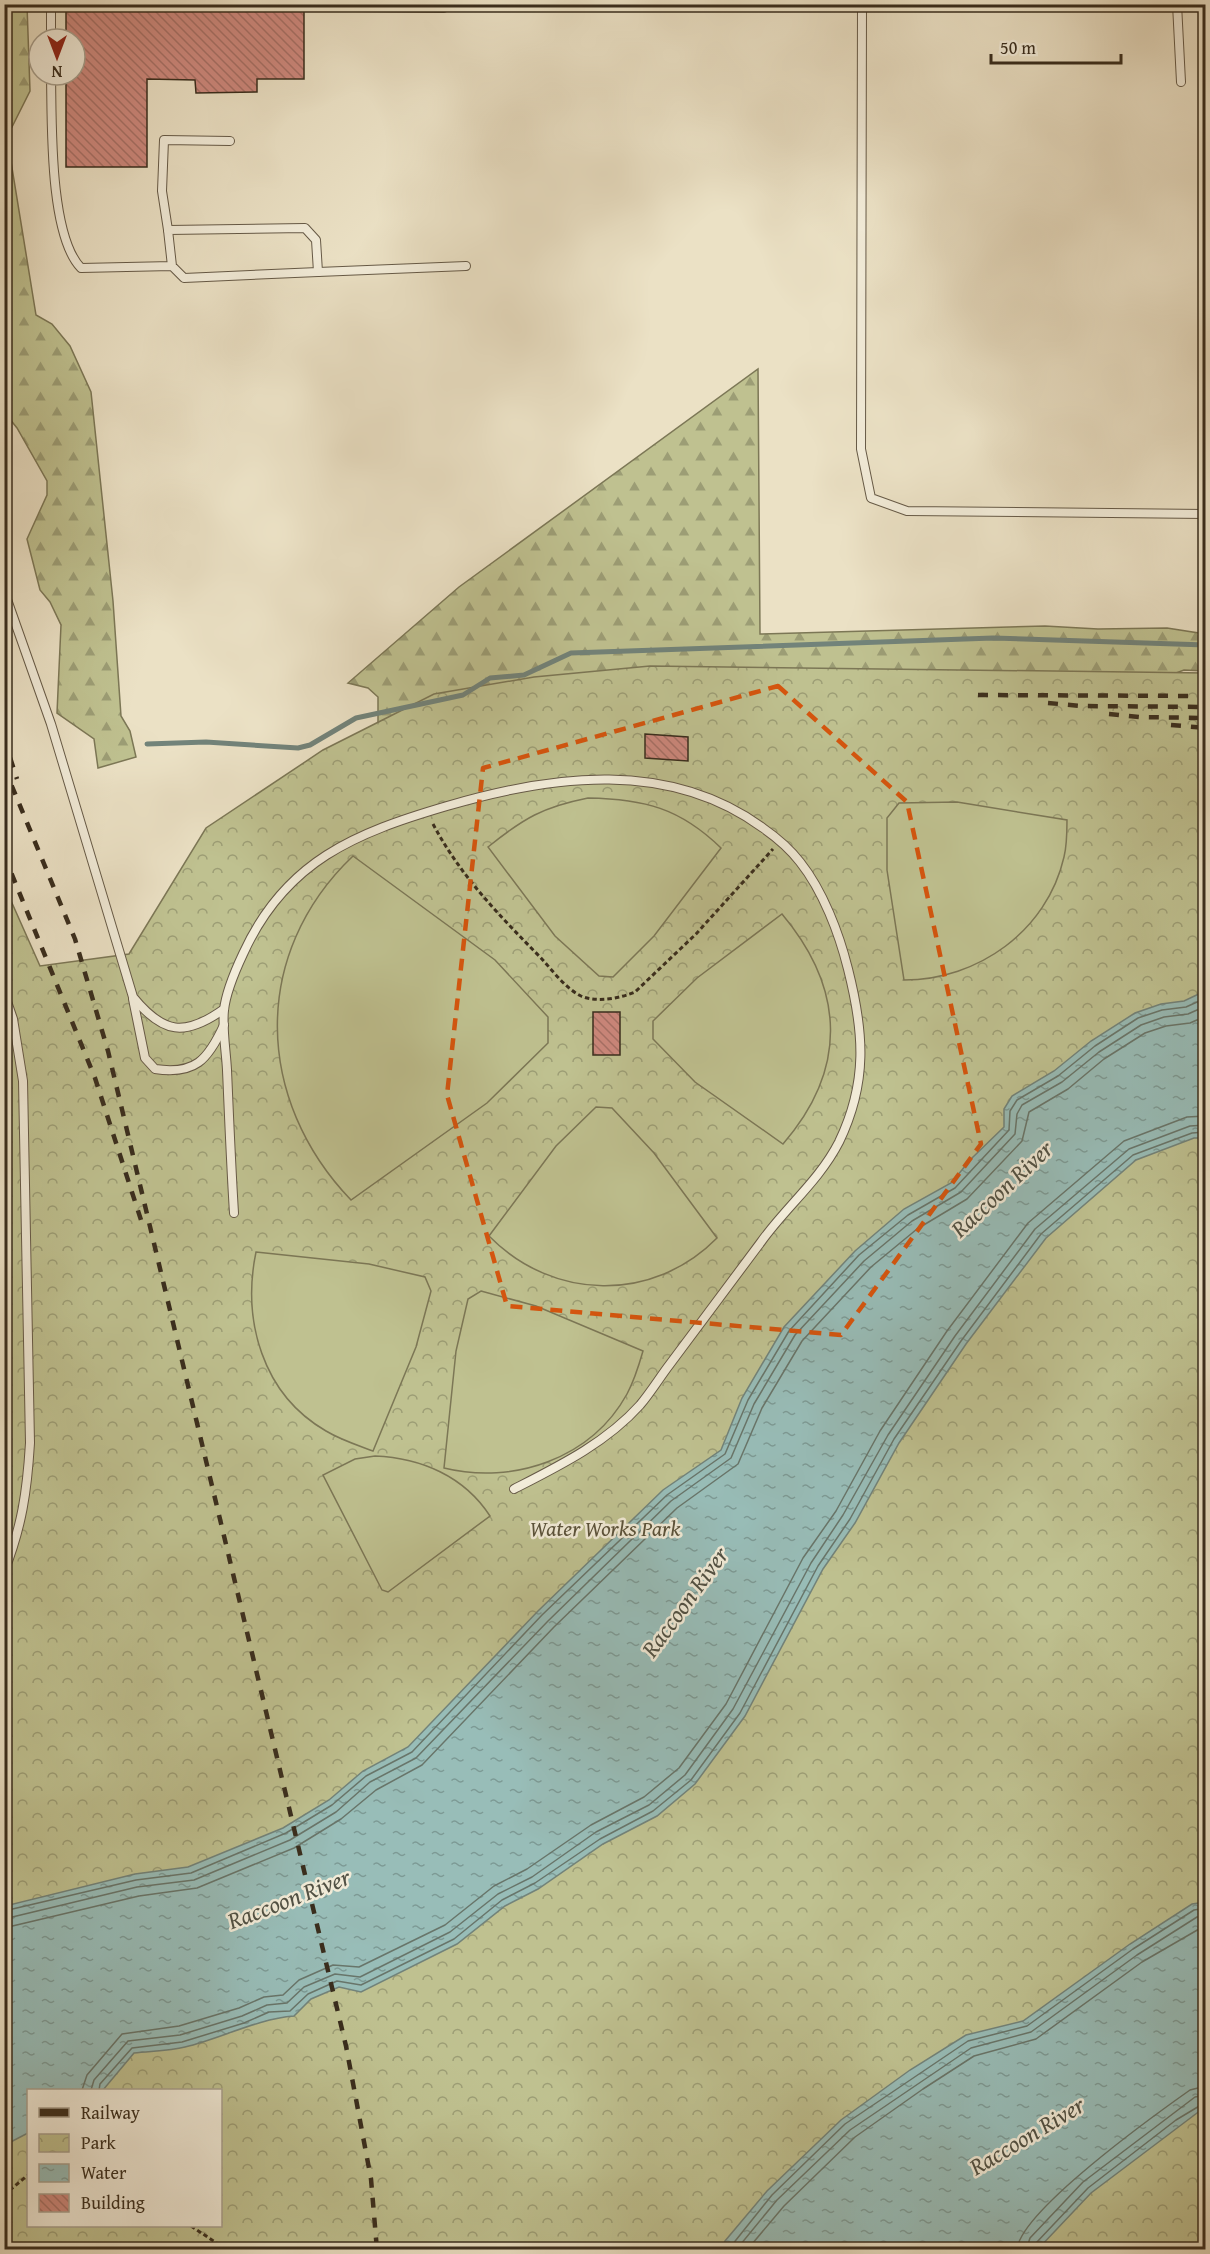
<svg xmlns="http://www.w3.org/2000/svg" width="1210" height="2254" viewBox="0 0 1210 2254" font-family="'Gentium Book Plus',serif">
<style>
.forest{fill:url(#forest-firs);stroke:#7c7756;stroke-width:1.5}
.park{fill:url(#park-crowns);stroke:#7c7756;stroke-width:1.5;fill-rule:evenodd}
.pitch{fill:#bfc190;stroke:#7c7756;stroke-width:1.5}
.water{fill:url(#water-ripples);stroke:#72837a;stroke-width:1.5}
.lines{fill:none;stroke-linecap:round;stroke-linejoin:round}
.shore{stroke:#68756a;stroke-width:1.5}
.stream{stroke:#72837a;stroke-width:5}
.building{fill:url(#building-back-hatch);stroke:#392d1d;stroke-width:1.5}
.lane-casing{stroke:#665a47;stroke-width:10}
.path{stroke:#392d1d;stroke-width:3;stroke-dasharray:4.5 3;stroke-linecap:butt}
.lane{stroke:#f2ecd9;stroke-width:8}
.rail{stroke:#392d1d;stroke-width:4.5;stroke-dasharray:10 10;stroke-linecap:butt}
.marked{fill:none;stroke:#d6550e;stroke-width:4.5;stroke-dasharray:12 8;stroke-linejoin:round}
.labels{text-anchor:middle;stroke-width:5;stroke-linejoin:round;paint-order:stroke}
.park-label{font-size:22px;font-style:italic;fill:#5a523a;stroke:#f2ecd9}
.water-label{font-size:24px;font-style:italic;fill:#515144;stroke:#f2ecd9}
</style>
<defs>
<pattern id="forest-firs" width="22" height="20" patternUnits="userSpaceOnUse" patternTransform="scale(1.5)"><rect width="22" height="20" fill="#bfc190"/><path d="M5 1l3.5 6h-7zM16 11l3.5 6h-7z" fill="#9c9d75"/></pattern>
<pattern id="park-crowns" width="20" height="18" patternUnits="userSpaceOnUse" patternTransform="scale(1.5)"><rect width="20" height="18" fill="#bfc190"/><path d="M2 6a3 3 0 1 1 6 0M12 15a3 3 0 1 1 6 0" fill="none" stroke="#9c9d75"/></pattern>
<pattern id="water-ripples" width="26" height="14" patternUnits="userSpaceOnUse" patternTransform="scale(1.5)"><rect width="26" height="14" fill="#98bdb8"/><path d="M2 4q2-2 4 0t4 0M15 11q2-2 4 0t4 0" fill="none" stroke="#7d9a95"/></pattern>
<pattern id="building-back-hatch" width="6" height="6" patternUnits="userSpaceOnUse" patternTransform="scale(1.5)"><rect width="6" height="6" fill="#cd887d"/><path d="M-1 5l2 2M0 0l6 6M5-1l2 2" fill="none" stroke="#a77066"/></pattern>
</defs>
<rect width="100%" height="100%" fill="#ebe1c5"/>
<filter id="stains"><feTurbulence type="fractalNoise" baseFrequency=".00333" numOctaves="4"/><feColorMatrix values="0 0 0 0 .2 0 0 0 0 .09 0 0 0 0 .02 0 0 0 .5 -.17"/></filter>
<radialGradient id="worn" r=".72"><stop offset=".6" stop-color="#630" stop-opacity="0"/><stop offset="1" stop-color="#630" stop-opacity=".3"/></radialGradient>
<g class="forest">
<polygon points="5,4 27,5 30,91 7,137 36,315 52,324 70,346 91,392 113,601 121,716 130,731 136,757 98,768 94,739 57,713 61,625 50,602 40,590 27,539 47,495 47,481 17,428 5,413"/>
<polygon points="758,369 760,634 1045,626 1098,629 1167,628 1205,634 1205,671 1184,670 1160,679 378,727 378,697 368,688 348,683 459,587"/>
</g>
<path class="park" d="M650,666L1205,673V2249H5L4,885L40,966L129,954L206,828L323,750L434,694L534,677ZM28,2090H220V2226H28Z"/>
<g class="pitch">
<path d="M588,798C644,799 680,808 721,848L654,936L613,977L599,976L555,936L488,847C524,818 543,807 588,798Z"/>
<path d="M957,802L1067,820C1067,832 1067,845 1064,857C1047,931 978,980 904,980L887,870V818L899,803Z"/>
<path d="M353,856L495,960L548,1017V1043L487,1103L351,1200C255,1100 250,954 353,856Z"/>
<path d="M782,914C845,989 848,1069 783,1144L695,1082L653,1039V1021L697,978Z"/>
<path d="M596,1107L612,1108L654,1153L717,1238C653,1303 553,1301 489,1236L556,1146Z"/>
<path d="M256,1252L369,1264L425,1277L431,1291L416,1347L373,1451C357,1445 341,1440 326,1431C262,1394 242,1320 256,1252Z"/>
<path d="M481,1291L536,1306L643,1351C639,1365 634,1381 627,1394C591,1459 513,1485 444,1468L456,1351L468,1299Z"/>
<path d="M375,1456C421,1458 464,1476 490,1516L388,1592L382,1590L323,1475L355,1459Z"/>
</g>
<g class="water">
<path d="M1205,991V1138H1194L1136,1160L1046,1238L966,1344L899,1443L855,1523L823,1569L745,1716L695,1784L657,1816L603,1844L538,1889L505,1906L457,1944L361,1992L339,1987L311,1999L294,2016C257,2019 222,2038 185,2047C169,2051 151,2051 134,2053L103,2090H28V2133L5,2145V1906L135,1874L188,1867L283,1828L329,1800L363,1771L408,1747L538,1611L663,1490L721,1450L742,1398L784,1327L855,1251L904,1209L951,1183L972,1158L1004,1127V1109L1012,1096L1054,1071L1091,1041L1135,1013L1161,1004L1184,1001Z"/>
<polygon points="1205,1902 1205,2107 1091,2193 1038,2249 722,2249 725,2241 767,2191 841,2120 910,2070 966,2035 1023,2021 1130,1944 1192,1904"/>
</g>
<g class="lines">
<g class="shore">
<polyline points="4,1911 136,1880 191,1873 286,1833 332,1805 366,1776 412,1752 542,1615 667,1495 725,1454 748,1400 789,1331 859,1255 908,1215 955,1188 1009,1130 1010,1111 1017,1100 1058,1076 1095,1046 1138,1018 1162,1010 1186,1007 1206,998"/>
<polyline points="4,1919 137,1887 194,1880 290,1840 336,1812 370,1782 416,1758 548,1621 671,1501 731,1458 754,1404 795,1335 864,1261 912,1221 961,1192 1015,1134 1017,1114 1022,1105 1062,1082 1099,1052 1141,1025 1164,1017 1188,1014 1206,1006"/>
<polyline points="4,1928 139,1896 197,1888 294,1848 341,1819 376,1790 422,1765 554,1627 677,1508 738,1464 762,1408 802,1341 871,1267 917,1229 967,1199 1022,1141 1029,1112 1068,1089 1104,1059 1145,1033 1166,1026 1190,1023 1206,1016"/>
<polyline points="82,2090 87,2075 122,2034 179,2026 239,2008 264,1997 283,1995 299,1980 333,1965 359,1967 445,1925 494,1886 527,1869 591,1825 644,1797 679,1768 726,1704 803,1558 836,1511 880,1431 947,1331 1028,1223 1124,1141 1187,1117 1206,1116"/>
<polyline points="91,2090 94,2080 128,2041 180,2035 242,2016 267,2005 287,2003 304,1987 335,1974 360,1977 450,1932 498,1894 532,1877 596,1832 649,1805 685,1775 733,1709 811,1563 843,1515 888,1435 955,1336 1035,1229 1129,1149 1190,1126 1206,1125"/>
<polyline points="99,2090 100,2084 132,2048 182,2042 244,2023 269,2012 290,2011 308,1994 337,1981 361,1985 454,1939 502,1900 535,1883 600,1839 653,1811 691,1780 740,1713 818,1566 850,1519 894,1439 961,1341 1041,1234 1133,1155 1192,1133 1206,1132"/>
<polyline points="728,2250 772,2195 845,2124 968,2041 1027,2026 1133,1949 1194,1910 1206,1908"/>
<polyline points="736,2250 777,2200 850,2130 971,2048 1031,2032 1137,1955 1197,1917 1206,1916"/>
<polyline points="747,2250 784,2206 855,2137 923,2089 974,2056 1036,2039 1142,1962 1206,1925"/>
<path d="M1017,2250C1019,2212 1156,2114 1190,2090L1206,2086"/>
<polyline points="1026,2250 1030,2238 1083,2182 1195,2097 1206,2095"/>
<polyline points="1034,2250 1036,2243 1088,2188 1176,2120 1206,2102"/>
</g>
<polyline class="stream" points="147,744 206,742 298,748 310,745 356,718 463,695 490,678 524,675 571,653 993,638 1206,645"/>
</g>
<g class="building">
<polygon points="66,4 304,4 304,79 257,79 257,92 196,93 195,80 147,79 147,167 66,167 66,75 75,75 75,39 66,39"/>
<polygon points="645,734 688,737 688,761 645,758"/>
<rect x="593" y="1012" width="27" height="43"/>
</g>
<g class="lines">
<g class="lane-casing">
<g id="lane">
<polyline points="51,4 51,39"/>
<polyline points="350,4 354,7 444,8"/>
<polyline points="862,4 861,449 871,498 907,511 1206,514"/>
<polyline points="1177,4 1181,82"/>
<path d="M51,75C52,121 49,235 81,268L172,266L184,278L318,272L316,240L305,228L168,230L172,266"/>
<polyline points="168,230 162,191 164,140 230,141"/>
<polyline points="318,272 466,266"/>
<path d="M4,591L51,724L133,997C163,1034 185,1037 224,1009"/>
<path d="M4,993L13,1019L23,1081L30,1443C27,1492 22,1526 4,1572"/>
<path d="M133,999L145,1058L155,1069C195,1075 208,1060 224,1025"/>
<path d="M234,1213C231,1165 229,1117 227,1070C226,1050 222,1029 224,1010C226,992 235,971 243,954C285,861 355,833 447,806C552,775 669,759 763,828C776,837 790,849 800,862C823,891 839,933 848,969C864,1032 868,1082 839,1142C819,1181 786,1207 761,1242C731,1282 701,1323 670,1364C660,1377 651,1392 640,1405C606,1443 559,1466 514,1489"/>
</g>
</g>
<g class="path">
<path d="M433,824C461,877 500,916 541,958C553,971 565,988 581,996C596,1003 621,998 635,992L696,934L773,849"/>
<polyline points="4,2195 28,2175"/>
<polyline points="191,2226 227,2250"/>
</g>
<use href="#lane" class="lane"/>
<g class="rail">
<polyline points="978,695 1206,696"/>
<polyline points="1048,703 1082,706 1206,707"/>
<polyline points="1109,714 1139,717 1206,718"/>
<polyline points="1171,725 1206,728"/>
<polyline points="4,739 17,779"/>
<polyline points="4,767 75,939 108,1051 346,2046 371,2179 377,2250"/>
<polyline points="4,855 95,1078 141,1220"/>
</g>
</g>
<path class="marked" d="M778,686L907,802L981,1144L841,1335L507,1306L447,1095L483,768Z"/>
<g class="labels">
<g class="park-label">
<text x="605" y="1536">Water Works Park</text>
</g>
<g class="water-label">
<text transform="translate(1002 1189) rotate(-43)" y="8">Raccoon River</text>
<text transform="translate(685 1602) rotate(-54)" y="8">Raccoon River</text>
<text transform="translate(289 1899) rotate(-21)" y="8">Raccoon River</text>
<text transform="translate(1027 2136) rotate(-31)" y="8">Raccoon River</text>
</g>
</g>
<rect width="1210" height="2254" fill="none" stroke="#ebe1c5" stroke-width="24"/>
<rect x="6" y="6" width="1198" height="2242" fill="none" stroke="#392d1d" stroke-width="3"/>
<rect x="12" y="12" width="1186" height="2230" fill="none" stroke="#392d1d" stroke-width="1.5"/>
<rect x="27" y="2089" width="195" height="138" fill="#f2ecd9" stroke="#a8a08e" stroke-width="1.5"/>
<rect x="39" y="2108" width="30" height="9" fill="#392d1d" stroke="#a8a08e" stroke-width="1.5"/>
<text x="81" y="2119" font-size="18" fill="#392d1d">Railway</text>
<rect x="39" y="2134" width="30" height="18" fill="url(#park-crowns)" stroke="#a8a08e" stroke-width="1.5"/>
<text x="81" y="2149" font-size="18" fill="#392d1d">Park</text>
<rect x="39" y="2164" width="30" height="18" fill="url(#water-ripples)" stroke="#a8a08e" stroke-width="1.5"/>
<text x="81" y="2179" font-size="18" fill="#392d1d">Water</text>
<rect x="39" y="2194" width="30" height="18" fill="url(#building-back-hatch)" stroke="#a8a08e" stroke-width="1.5"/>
<text x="81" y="2209" font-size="18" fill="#392d1d">Building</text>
<g transform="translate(57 57) rotate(180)"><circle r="28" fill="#f2ecd9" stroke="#a8a08e" stroke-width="1.5"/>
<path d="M0-4.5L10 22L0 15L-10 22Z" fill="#8f2418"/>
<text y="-9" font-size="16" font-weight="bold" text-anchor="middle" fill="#392d1d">N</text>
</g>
<path d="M991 54v9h130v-9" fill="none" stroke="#392d1d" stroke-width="3"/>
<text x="1000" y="54" font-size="18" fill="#392d1d" stroke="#f2ecd9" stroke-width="4.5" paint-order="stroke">50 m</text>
<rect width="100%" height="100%" filter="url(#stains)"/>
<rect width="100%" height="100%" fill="url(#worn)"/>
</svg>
